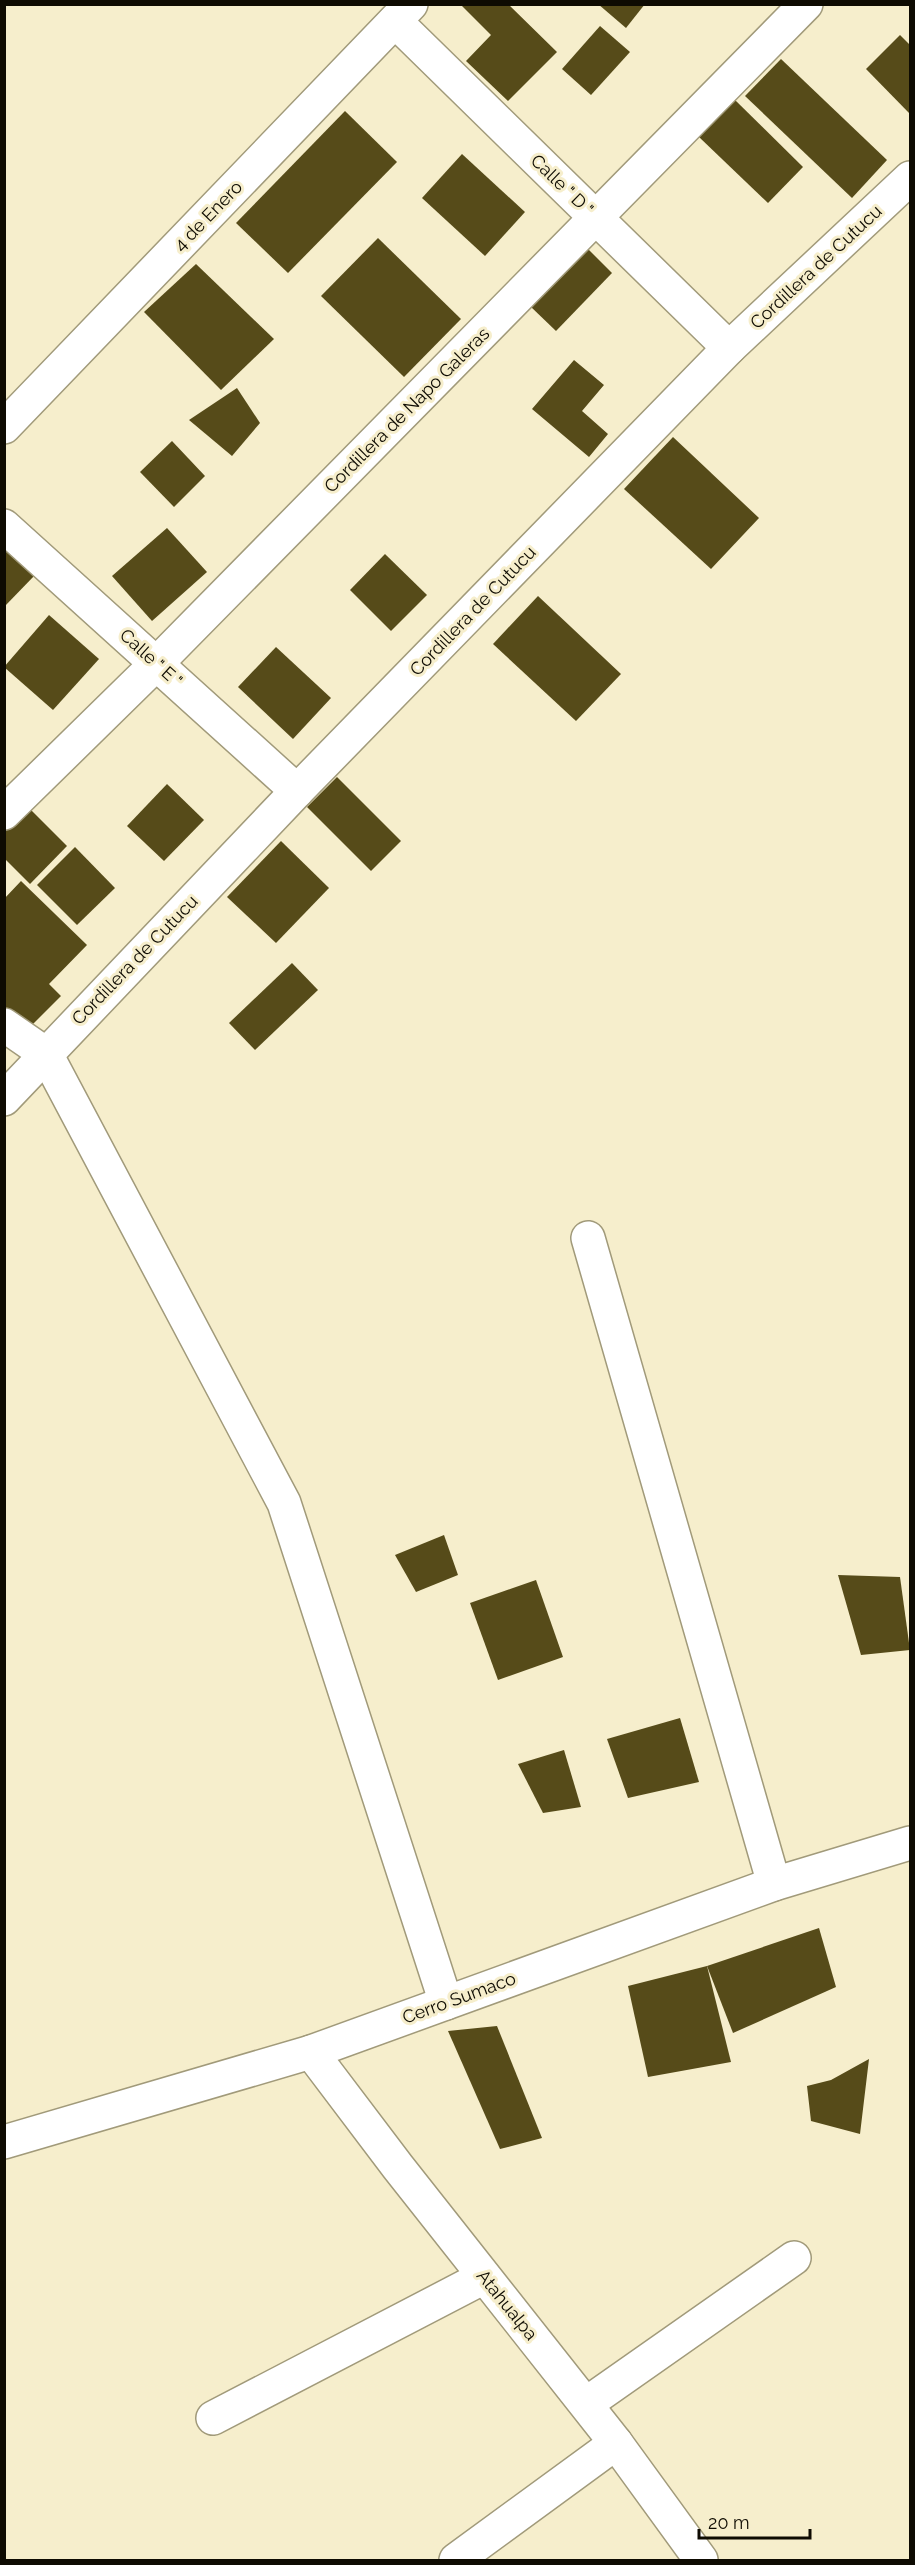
<svg xmlns="http://www.w3.org/2000/svg" width="915" height="2565" viewBox="0 0 915 2565" font-family="Raleway,sans-serif">
<style>
.building{fill:#564b19}
.lines{fill:none;stroke-linecap:round;stroke-linejoin:round}
.minor-casing{stroke:#a19a7a;stroke-width:36}
.tertiary-casing{stroke:#a19a7a;stroke-width:36}
.minor{stroke:#fff;stroke-width:33}
.tertiary{stroke:#fff;stroke-width:33}
.labels{text-anchor:middle;stroke-width:6;stroke-linejoin:round;paint-order:stroke}
.street-label{font-size:18px;fill:#0e0b02;stroke:#f6eecc}
</style>
<rect width="100%" height="100%" fill="#f6eecc"/>
<g class="building">
<polygon points="460,4 508,4 557,52 508,101 466,61 491,35"/>
<polygon points="598,4 645,4 626,28"/>
<polygon points="600,26 630,52 591,95 562,69"/>
<polygon points="900,35 910,45 910,114 866,69"/>
<polygon points="781,59 887,160 852,198 745,96"/>
<polygon points="735,100 803,167 768,203 699,137"/>
<polygon points="345,111 397,162 288,273 236,223"/>
<polygon points="462,154 525,212 485,256 422,198"/>
<polygon points="378,238 461,319 404,377 321,296"/>
<polygon points="587,248 612,273 556,331 530,306"/>
<polygon points="196,264 274,339 221,390 144,312"/>
<polygon points="574,360 604,385 582,411 608,434 589,457 532,409"/>
<polygon points="237,388 260,423 232,456 189,420"/>
<polygon points="673,437 759,518 711,569 624,489"/>
<polygon points="172,441 205,476 174,507 140,472"/>
<polygon points="167,528 207,572 152,621 112,576"/>
<polygon points="4,546 35,575 4,607"/>
<polygon points="385,554 427,595 391,631 350,590"/>
<polygon points="538,596 621,674 576,721 493,644"/>
<polygon points="49,615 99,659 53,710 4,667"/>
<polygon points="276,647 331,698 293,739 238,687"/>
<polygon points="337,777 401,841 371,871 307,807"/>
<polygon points="167,784 204,820 164,861 127,826"/>
<polygon points="29,808 67,846 30,884 4,858 4,833"/>
<polygon points="281,841 329,888 276,943 227,897"/>
<polygon points="75,847 115,888 77,925 37,885"/>
<polygon points="21,881 87,945 49,984 61,996 20,1037 4,1021 4,899"/>
<polygon points="292,963 318,990 255,1050 229,1023"/>
<polygon points="444,1535 458,1575 416,1592 395,1555"/>
<polygon points="838,1575 900,1577 910,1650 861,1655"/>
<polygon points="536,1580 563,1657 498,1680 470,1603"/>
<polygon points="680,1718 699,1782 628,1798 607,1739"/>
<polygon points="564,1750 581,1807 543,1813 518,1764"/>
<polygon points="819,1928 836,1987 733,2033 707,1966"/>
<polygon points="707,1966 731,2062 648,2077 628,1986"/>
<polygon points="497,2026 542,2138 500,2149 448,2031"/>
<polygon points="869,2059 860,2134 811,2121 807,2086 831,2080"/>
</g>
<g class="lines">
<g class="minor-casing">
<g id="minor">
<polyline points="395,21 729,348"/>
<polyline points="4,427 411,4"/>
<polyline points="4,526 297,791"/>
<polyline points="4,813 157,663 806,4"/>
<polyline points="4,1025 46,1054 284,1503 446,2003"/>
<polyline points="4,1099 297,791 729,348 910,178"/>
<polyline points="588,1238 774,1884"/>
<polyline points="4,2142 311,2052"/>
<polyline points="586,2404 794,2258"/>
<polyline points="213,2418 484,2277"/>
<polyline points="456,2560 616,2443"/>
</g>
</g>
<g class="tertiary-casing">
<polyline id="tertiary" points="701,2560 616,2443 398,2167 311,2052 774,1884 910,1843"/>
</g>
<use href="#minor" class="minor"/>
<use href="#tertiary" class="tertiary"/>
</g>
<g class="labels">
<g class="street-label">
<text transform="translate(562 185) rotate(44)" y="6">Calle " D "</text>
<text transform="translate(208 216) rotate(-46)" y="6">4 de Enero</text>
<text transform="translate(816 267) rotate(-43)" y="6">Cordillera de Cutucu</text>
<text transform="translate(407 410) rotate(-45)" y="6">Cordillera de Napo Galeras</text>
<text transform="translate(473 611) rotate(-46)" y="6">Cordillera de Cutucu</text>
<text transform="translate(151 658) rotate(42)" y="6">Calle " E "</text>
<text transform="translate(135 960) rotate(-46)" y="6">Cordillera de Cutucu</text>
<text transform="translate(459 1998) rotate(-20)" y="6">Cerro Sumaco</text>
<text transform="translate(507 2305) rotate(51)" y="6">Atahualpa</text>
</g>
</g>
<rect width="915" height="2565" fill="none" stroke="#0e0b02" stroke-width="12"/>
<path d="M699 2529v9h111v-9" fill="none" stroke="#0e0b02" stroke-width="3"/>
<text x="708" y="2529" font-size="18" fill="#0e0b02" stroke="#f6eecc" stroke-width="4.5" paint-order="stroke">20 m</text>
</svg>
